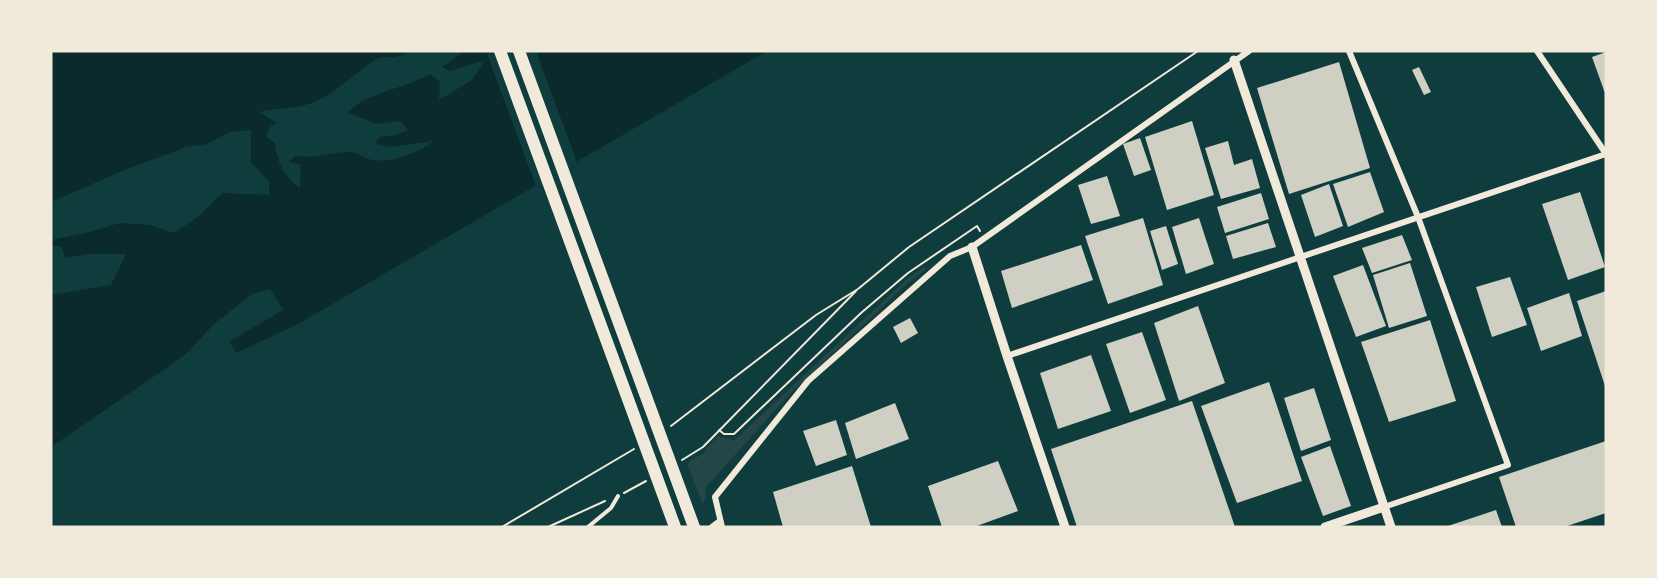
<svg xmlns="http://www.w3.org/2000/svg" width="1657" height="578" viewBox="0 0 1657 578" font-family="Arial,sans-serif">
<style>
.green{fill:#244646}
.water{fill:#0a2a2b}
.pier{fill:#0f3d3e}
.building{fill:#cfcfc3}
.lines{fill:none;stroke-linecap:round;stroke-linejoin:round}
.path{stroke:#f1e9da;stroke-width:2}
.service{stroke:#f1e9da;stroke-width:4}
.minor{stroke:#f1e9da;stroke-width:6}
.tertiary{stroke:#f1e9da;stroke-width:9}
.primary{stroke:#f1e9da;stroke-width:12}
</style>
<rect width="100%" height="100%" fill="#0f3d3e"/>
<polygon class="green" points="924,267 926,269 908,283 791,393 706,487 705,500 702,503 687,463 706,452 705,450 718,436 734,440 740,435 908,278"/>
<path class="water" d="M51,51H410C395,61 384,54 375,60C352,75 332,98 305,105C291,109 275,108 259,112L277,123L271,126L266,136L275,143C276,161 285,178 300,188L301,165L289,162L295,156C314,159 332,152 351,152C359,153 365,159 373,160C390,163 421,153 433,141L391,147L375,144L379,137L395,135L408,130L400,121L376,124L348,112C367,92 405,89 430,74L440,82L439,100L472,80L485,60L450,71L442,67L465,51H767L298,324L236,353L230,341L283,310L270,289L252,294L215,323L185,355L54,445L51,449V295L111,285L126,254H89L65,258L62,247L51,245V240L86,233L120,223L150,225L174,233L198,217L222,193L269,195V181L251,162V130L230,132L207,144L186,147L122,171L51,202Z"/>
<polygon class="pier" points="486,51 536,51 578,165 537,189"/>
<g class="building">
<polygon points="1606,52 1606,96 1592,57"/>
<polygon points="1339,62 1370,168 1289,194 1257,88"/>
<polygon points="1419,67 1431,92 1424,95 1412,70"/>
<polygon points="1192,121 1214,195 1167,210 1145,137"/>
<polygon points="1140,138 1151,170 1134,176 1123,144"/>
<polygon points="1228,141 1234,165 1252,159 1260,188 1221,199 1205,148"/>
<polygon points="1370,172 1384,212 1348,227 1333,184"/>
<polygon points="1107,176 1120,216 1091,224 1078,185"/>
<polygon points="1329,184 1343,226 1315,237 1301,195"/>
<polygon points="1580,192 1605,267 1568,280 1542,204"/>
<polygon points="1261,193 1269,219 1225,233 1217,207"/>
<polygon points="1143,218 1163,285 1108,304 1085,236"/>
<polygon points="1199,218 1214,264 1186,274 1172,227"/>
<polygon points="1268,223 1276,247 1233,259 1226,236"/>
<polygon points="1166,226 1178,264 1162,270 1150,231"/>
<polygon points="1402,235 1412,260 1372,273 1362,248"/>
<polygon points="1081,245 1093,280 1012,308 1001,271"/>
<polygon points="1410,263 1427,316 1389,328 1373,275"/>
<polygon points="1363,265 1386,326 1356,337 1333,276"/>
<polygon points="1510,277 1527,325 1492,337 1476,287"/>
<polygon points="1606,291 1606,389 1577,301"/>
<polygon points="1569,293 1582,336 1541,351 1527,308"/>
<polygon points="1198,306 1225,383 1179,401 1154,323"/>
<polygon points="910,318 918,333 901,343 893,327"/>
<polygon points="1430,320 1456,401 1389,422 1361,342"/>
<polygon points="1142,332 1166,400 1130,413 1106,344"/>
<polygon points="1091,355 1111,411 1058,429 1040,373"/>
<polygon points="1269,382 1302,481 1237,503 1201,406"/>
<polygon points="1314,388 1331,440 1301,451 1284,398"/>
<polygon points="1192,401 1235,527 1077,527 1051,449"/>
<polygon points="895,403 909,439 856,459 845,423"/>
<polygon points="836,420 847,455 816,466 803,431"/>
<polygon points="1606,441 1606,513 1564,527 1516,527 1499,477"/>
<polygon points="1330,446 1351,506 1323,516 1301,457"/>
<polygon points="998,461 1018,511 974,527 942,527 928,486"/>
<polygon points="852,466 871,527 783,527 773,492"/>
<polygon points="1496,510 1502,527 1445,527"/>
</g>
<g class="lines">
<g class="path">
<polyline points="671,426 816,315 858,289 909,247 1198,51"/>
<polyline points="719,430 724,434 734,434 861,313 908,273 977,226 980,231"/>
<polyline points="682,460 703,447 856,291"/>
<polyline points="624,493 646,481"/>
<polyline points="502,527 634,449"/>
<polyline points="548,527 605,501"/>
</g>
<polyline class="service" points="588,527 611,508 618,496"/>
<g class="minor">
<polyline points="1349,51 1418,217 1508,465 1384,507"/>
<polyline points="1537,51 1606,154"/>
<polyline points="1007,356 1606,154"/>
<polyline points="712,527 720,521"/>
<polyline points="722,527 715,497 808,381 950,256 972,247 1249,51"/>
</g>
<g class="tertiary">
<polyline points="1234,60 1391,527"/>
<polyline points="972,247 1007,356 1065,527"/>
<polyline points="1325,527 1384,507"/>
</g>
<g class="primary">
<polyline points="500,51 675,527"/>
<polyline points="519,51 694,527"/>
</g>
</g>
<rect width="1657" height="578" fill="none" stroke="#f1e9da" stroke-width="105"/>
</svg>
